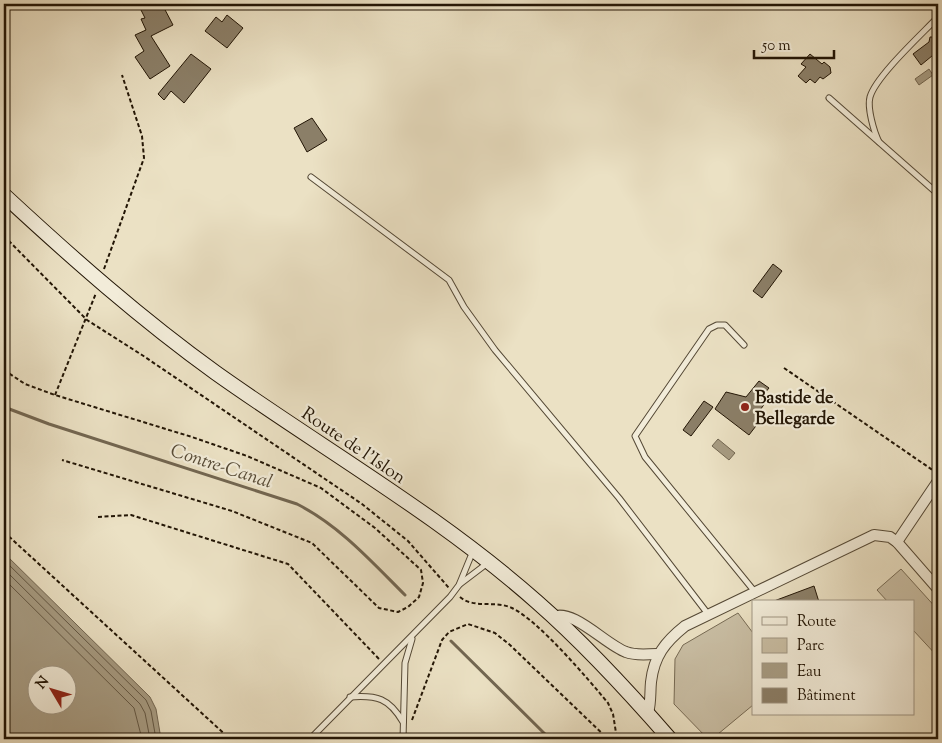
<svg xmlns="http://www.w3.org/2000/svg" width="942" height="743" viewBox="0 0 942 743" font-family="'Sorts Mill Goudy',serif">
<style>
.green{fill:#c9bea4;stroke:#766a54}
.water{fill:#a79c83;stroke:#726651;fill-rule:evenodd}
.lines{fill:none;stroke-linecap:round;stroke-linejoin:round}
.shore{stroke:#645844;stroke-width:1}
.stream{stroke:#726651;stroke-width:3}
.building{fill:#8b7f68;stroke:#221505}
.lane-casing{stroke:#544835;stroke-width:7}
.street-casing{stroke:#544835;stroke-width:12}
.secondary-casing{stroke:#221505;stroke-width:16}
.path{stroke:#221505;stroke-width:2;stroke-dasharray:4 2.5;stroke-linecap:butt}
.lane{stroke:#f2ecd9;stroke-width:5}
.street{stroke:#f2ecd9;stroke-width:10}
.secondary{stroke:#f2ecd9;stroke-width:14}
.poi-dot{fill:#8f2418;stroke:#f2ecd9;stroke-width:2}
.labels{text-anchor:middle;stroke-width:4.5;stroke-linejoin:round;paint-order:stroke}
.poi-label{font-size:18px;font-weight:bold;fill:#221505;stroke:#f2ecd9;text-anchor:start}
.street-label{font-size:18px;fill:#221505;stroke:#f2ecd9}
.water-label{font-size:19px;font-style:italic;fill:#574b37;stroke:#f2ecd9}
</style>
<rect width="100%" height="100%" fill="#ebe1c4"/>
<filter id="stains"><feTurbulence type="fractalNoise" baseFrequency=".004" numOctaves="4"/><feColorMatrix values="0 0 0 0 .2 0 0 0 0 .09 0 0 0 0 .02 0 0 0 .5 -.17"/></filter>
<radialGradient id="worn" r=".72"><stop offset=".6" stop-color="#630" stop-opacity="0"/><stop offset="1" stop-color="#630" stop-opacity=".3"/></radialGradient>
<g class="green">
<polygon points="901,569 938,610 938,657 913,630 913,602 888,602 877,590"/>
<polygon points="738,613 753,633 753,705 712,739 708,739 674,704 675,659 683,645"/>
</g>
<g class="water">
<polygon points="929,69 933,75 919,85 915,79"/>
<polygon points="718,439 735,453 729,460 712,446"/>
<path d="M4,553L150,697L156,709L161,739H4ZM38,676H68V706H38Z"/>
</g>
<g class="lines">
<g class="shore">
<polyline points="4,560 146,700 151,711 156,739"/>
<polyline points="4,569 140,704 145,713 150,739"/>
<polyline points="4,579 134,708 142,739"/>
</g>
<g class="stream">
<path d="M4,407L49,424L297,504C340,526 371,561 405,595"/>
<polyline points="451,641 550,739"/>
</g>
</g>
<g class="building">
<polygon points="144,4 162,4 173,25 151,36 170,66 150,79 135,57 144,51 135,35 146,30 141,19 145,18 139,6"/>
<polygon points="227,15 243,28 227,48 205,31 216,17 222,22"/>
<polygon points="930,37 938,37 938,51 921,65 913,54 929,42"/>
<polygon points="191,54 211,69 184,103 171,91 164,100 158,94"/>
<polygon points="810,54 822,64 824,62 830,67 831,73 823,79 820,77 815,83 810,79 806,83 798,76 806,67 801,64"/>
<polygon points="312,118 327,140 307,152 294,128"/>
<polygon points="773,264 782,271 762,298 753,291"/>
<polygon points="759,381 769,388 764,394 769,398 757,414 762,418 749,435 715,409 726,392 746,397"/>
<polygon points="704,401 713,407 691,436 683,430"/>
<polygon points="814,586 819,602 774,602 774,601"/>
</g>
<g class="lines">
<g class="lane-casing">
<g id="lane">
<polyline points="829,98 938,194"/>
<path d="M879,142C874,132 867,108 870,97C876,76 922,34 938,17"/>
<polyline points="311,177 449,280 464,307 495,350 619,498 708,614"/>
<polyline points="744,345 725,325 717,325 709,329 635,436 645,457 755,592"/>
<polyline points="460,584 489,562"/>
<path d="M350,697C377,695 389,698 403,722"/>
<polyline points="310,739 450,597 459,585 473,551"/>
<polyline points="403,739 405,663 412,639"/>
</g>
</g>
<g class="street-casing">
<g id="street">
<polyline points="897,542 938,481"/>
<path d="M553,617C573,608 606,645 626,652C636,656 647,654 657,654"/>
<path d="M648,713C651,703 650,692 651,682C654,656 665,642 685,626L874,535L890,537L897,542L938,589"/>
</g>
</g>
<g class="secondary-casing">
<path id="secondary" d="M4,195C72,258 141,319 216,373C323,449 439,515 537,602C585,644 629,692 670,739"/>
</g>
<g class="path">
<polyline points="4,236 87,320 142,355 362,504 408,541 449,588"/>
<polyline points="104,269 144,158 142,136 122,75"/>
<polyline points="784,368 934,471"/>
<polyline points="4,370 25,384 55,395 192,437 247,456 321,488 375,528 421,570 423,583 419,597 408,607 398,612 379,608 312,543 232,511 62,460"/>
<polyline points="55,395 96,293"/>
<polyline points="98,517 131,515 288,564 379,659"/>
<polyline points="4,532 230,739"/>
<path d="M460,597C474,609 495,600 512,608C538,620 589,680 608,703L613,714L617,739"/>
<polyline points="412,720 442,640 449,632 468,624 495,633 510,645 608,739"/>
</g>
<use href="#lane" class="lane"/>
<use href="#street" class="street"/>
<use href="#secondary" class="secondary"/>
</g>
<circle class="poi-dot" cx="745" cy="407" r="5"/>
<g class="labels">
<g class="poi-label">
<text x="755" y="403">Bastide de<tspan x="755" dy="21">Bellegarde</tspan></text>
</g>
<g class="street-label">
<text transform="translate(354 445) rotate(34)" y="6">Route de l'Islon</text>
</g>
<g class="water-label">
<text transform="translate(222 465) rotate(18)" y="7">Contre-Canal</text>
</g>
</g>
<rect width="942" height="743" fill="none" stroke="#ebe1c4" stroke-width="20"/>
<rect x="5" y="5" width="932" height="733" fill="none" stroke="#221505" stroke-width="2.5"/>
<rect x="10" y="10" width="922" height="723" fill="none" stroke="#221505"/>
<rect x="752" y="600" width="162" height="115" fill="#f2ecd9" stroke="#9f9684"/>
<rect x="762" y="617" width="25" height="8" fill="#f2ecd9" stroke="#9f9684"/>
<text x="797" y="626" font-size="15" fill="#221505">Route</text>
<rect x="762" y="638" width="25" height="15" fill="#c9bea4" stroke="#9f9684"/>
<text x="797" y="650" font-size="15" fill="#221505">Parc</text>
<rect x="762" y="663" width="25" height="15" fill="#a79c83" stroke="#9f9684"/>
<text x="797" y="676" font-size="15" fill="#221505">Eau</text>
<rect x="762" y="688" width="25" height="15" fill="#8b7f68" stroke="#9f9684"/>
<text x="797" y="700" font-size="15" fill="#221505">Bâtiment</text>
<g transform="translate(52 690) rotate(308)"><circle r="24" fill="#f2ecd9" stroke="#9f9684"/>
<path d="M0-4L9 19L0 12L-9 19Z" fill="#8f2418"/>
<text y="-8" font-size="14" font-weight="bold" text-anchor="middle" fill="#221505">N</text>
</g>
<path d="M754 50v8h80v-8" fill="none" stroke="#221505" stroke-width="2.5"/>
<text x="762" y="50" font-size="15" fill="#221505" stroke="#f2ecd9" stroke-width="4" paint-order="stroke">50 m</text>
<rect width="100%" height="100%" filter="url(#stains)"/>
<rect width="100%" height="100%" fill="url(#worn)"/>
</svg>
